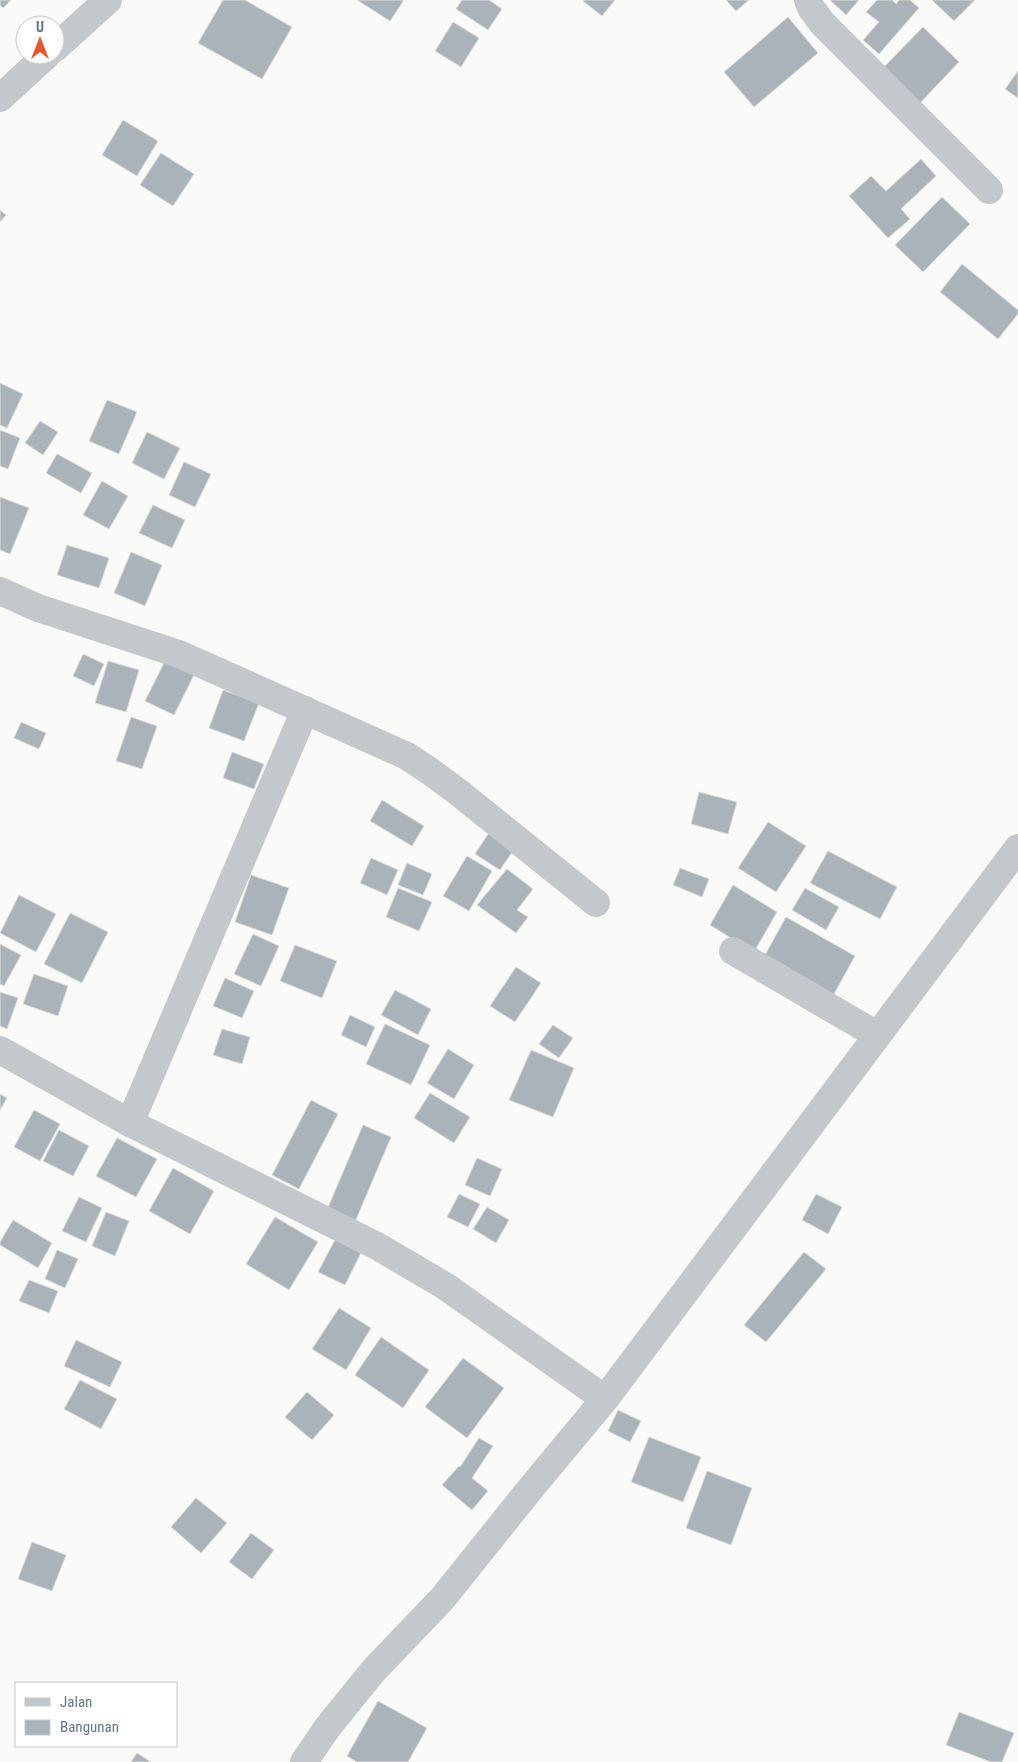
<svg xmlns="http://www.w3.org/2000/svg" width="1018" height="1762" viewBox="0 0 1018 1762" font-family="'Roboto Condensed',sans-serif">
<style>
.building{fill:#aab3b9;stroke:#dcdcda}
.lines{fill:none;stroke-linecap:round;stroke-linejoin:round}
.minor{stroke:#c3c8cc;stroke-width:28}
</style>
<rect width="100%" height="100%" fill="#fafaf8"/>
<g class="building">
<polygon points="0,0 11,0 3,8 0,5"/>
<polygon points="223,0 245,0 292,27 262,79 198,43"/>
<polygon points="357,0 404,0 390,21"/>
<polygon points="462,0 489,0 502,9 488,30 456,9"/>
<polygon points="584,0 615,0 602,16 583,1"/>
<polygon points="726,0 749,0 736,11"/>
<polygon points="830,0 859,0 846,15"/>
<polygon points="877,0 892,0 896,4 899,0 910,0 919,8 879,54 863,40 879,22 866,12"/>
<polygon points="932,0 975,0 954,21"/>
<polygon points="788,17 818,53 754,107 724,72"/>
<polygon points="453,22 479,38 461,67 435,51"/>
<polygon points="923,27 959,62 919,104 882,69"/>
<polygon points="1018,71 1018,98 1005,89"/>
<polygon points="123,120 158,141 137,176 102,155"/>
<polygon points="161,153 194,174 173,206 140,185"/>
<polygon points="921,159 936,176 901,209 910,219 888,238 849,196 871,176 886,191"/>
<polygon points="942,197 970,224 923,272 895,245"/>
<polygon points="0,210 6,215 0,222"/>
<polygon points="962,264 1018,310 1018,314 998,339 940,292"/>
<polygon points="0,383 23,394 7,428 0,425"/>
<polygon points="107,400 137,412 119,454 89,441"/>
<polygon points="40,421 58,432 43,455 25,443"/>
<polygon points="0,430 20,438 8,469 0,466"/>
<polygon points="147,432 180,448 164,479 132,463"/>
<polygon points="57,454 92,473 81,493 46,473"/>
<polygon points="184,462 211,474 195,507 169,495"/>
<polygon points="102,481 128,496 109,529 83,515"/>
<polygon points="0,497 29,508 10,554 0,550"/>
<polygon points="153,505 185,520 172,548 139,533"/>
<polygon points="67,545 109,558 99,588 57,575"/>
<polygon points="131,552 162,565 145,606 114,593"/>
<polygon points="169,653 198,667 174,715 145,701"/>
<polygon points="83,654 104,664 94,686 73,676"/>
<polygon points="108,661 139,670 126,712 95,703"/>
<polygon points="223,690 259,703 244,741 209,728"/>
<polygon points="131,717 157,726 142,769 116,761"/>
<polygon points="21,722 46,733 39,749 14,738"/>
<polygon points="232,752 264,764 254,789 223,778"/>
<polygon points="699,792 737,802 728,834 691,824"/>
<polygon points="382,800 424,826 412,846 370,821"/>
<polygon points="768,822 806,846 776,892 738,868"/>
<polygon points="492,828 517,845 500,870 475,854"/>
<polygon points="828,851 897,887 880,919 810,883"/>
<polygon points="467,856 492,871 469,911 443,896"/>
<polygon points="371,858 398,870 387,895 360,883"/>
<polygon points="407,863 432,874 423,895 398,885"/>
<polygon points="680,868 709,879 702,897 673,885"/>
<polygon points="507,869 533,889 517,910 528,917 516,933 477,905"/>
<polygon points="251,875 289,888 272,935 235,922"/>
<polygon points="733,885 777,912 754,952 710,925"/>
<polygon points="398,888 432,902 419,931 386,917"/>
<polygon points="805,888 839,907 826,930 792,910"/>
<polygon points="19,895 56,914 36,952 0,933"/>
<polygon points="70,913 108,932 82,983 44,964"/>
<polygon points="786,917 855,956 829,1003 760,964"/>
<polygon points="253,934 279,946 261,986 234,974"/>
<polygon points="0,944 21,955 4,986 0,984"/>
<polygon points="295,945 337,961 322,998 280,981"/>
<polygon points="516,967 541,983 515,1022 490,1006"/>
<polygon points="34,974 68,986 58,1016 23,1004"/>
<polygon points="225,978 254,991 242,1018 213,1006"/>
<polygon points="395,990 431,1009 418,1035 381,1015"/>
<polygon points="0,992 18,998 7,1029 0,1026"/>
<polygon points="350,1015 375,1027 366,1047 341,1035"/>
<polygon points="385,1024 430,1045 411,1085 366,1064"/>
<polygon points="553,1025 573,1038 559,1058 539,1044"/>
<polygon points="222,1029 250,1037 242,1064 213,1055"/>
<polygon points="448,1049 474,1065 454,1099 427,1083"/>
<polygon points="531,1050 574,1068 553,1117 509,1100"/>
<polygon points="430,1093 470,1117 454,1143 414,1118"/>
<polygon points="0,1094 7,1098 0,1110"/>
<polygon points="311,1100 338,1114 299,1189 272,1175"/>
<polygon points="34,1110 60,1124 40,1161 14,1147"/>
<polygon points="363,1125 391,1137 355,1222 327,1210"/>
<polygon points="59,1130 89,1146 73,1176 43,1161"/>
<polygon points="117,1138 157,1159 136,1197 96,1176"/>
<polygon points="477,1158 502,1169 490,1196 465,1185"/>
<polygon points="173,1168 214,1191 190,1234 149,1211"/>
<polygon points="459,1194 480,1204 468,1227 447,1217"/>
<polygon points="816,1194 842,1207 828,1234 802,1220"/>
<polygon points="79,1197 102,1208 86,1242 62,1231"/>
<polygon points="487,1207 509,1220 496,1243 473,1229"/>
<polygon points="106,1212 129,1221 115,1256 92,1246"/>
<polygon points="275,1217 318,1242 289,1290 246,1264"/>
<polygon points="13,1220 52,1243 38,1268 0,1245 0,1242"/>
<polygon points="337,1236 363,1249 345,1285 318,1272"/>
<polygon points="57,1250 78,1259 65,1288 45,1279"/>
<polygon points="804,1252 826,1269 766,1342 744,1325"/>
<polygon points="29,1280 58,1291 49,1313 19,1301"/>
<polygon points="339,1308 371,1328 346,1370 312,1349"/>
<polygon points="381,1337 429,1370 403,1408 355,1375"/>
<polygon points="76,1340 122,1362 110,1387 64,1366"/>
<polygon points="463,1358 504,1388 467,1438 425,1407"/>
<polygon points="80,1380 117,1399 101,1429 64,1409"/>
<polygon points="307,1392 334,1415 312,1440 285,1417"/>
<polygon points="618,1410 641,1421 630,1442 608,1431"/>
<polygon points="649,1437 701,1457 683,1502 631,1482"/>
<polygon points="479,1438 493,1446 472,1478 488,1491 472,1510 442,1485 459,1466 460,1467"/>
<polygon points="707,1471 752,1488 731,1545 686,1528"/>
<polygon points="196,1498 227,1523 201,1553 171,1527"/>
<polygon points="251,1533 274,1550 252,1579 229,1562"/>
<polygon points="32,1542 66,1555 52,1591 18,1579"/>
<polygon points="378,1701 427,1728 408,1762 357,1762 347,1756"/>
<polygon points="959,1712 1014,1733 1002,1762 991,1762 946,1745"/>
<polygon points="137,1753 151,1762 131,1762"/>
</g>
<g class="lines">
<g class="minor">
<polyline points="808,0 811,8 823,24 989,190"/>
<polyline points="55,48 108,0"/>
<polyline points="0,98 47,55"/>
<polyline points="0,591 38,608 179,654 407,756 431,772 458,792 596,903"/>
<polyline points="733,951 877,1035"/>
<polyline points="0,1050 130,1123 377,1246 445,1286 605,1399"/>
<polyline points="130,1123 305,710"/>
<polyline points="304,1762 327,1728 374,1670 442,1599 531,1488 605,1399 1018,848"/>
</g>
</g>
<rect x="15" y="1682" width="162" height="65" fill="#ffffff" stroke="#c1c8cd"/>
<rect x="25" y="1698" width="25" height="8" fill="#c3c8cc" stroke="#c1c8cd"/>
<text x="60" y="1707" font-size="15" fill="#657683">Jalan</text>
<rect x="25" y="1720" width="25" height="15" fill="#aab3b9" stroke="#c1c8cd"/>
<text x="60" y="1732" font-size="15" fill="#657683">Bangunan</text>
<g transform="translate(40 40)"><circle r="24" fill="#ffffff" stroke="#c1c8cd"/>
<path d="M0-4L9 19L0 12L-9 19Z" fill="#e4572e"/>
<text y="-8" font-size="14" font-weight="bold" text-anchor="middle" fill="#657683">U</text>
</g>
</svg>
